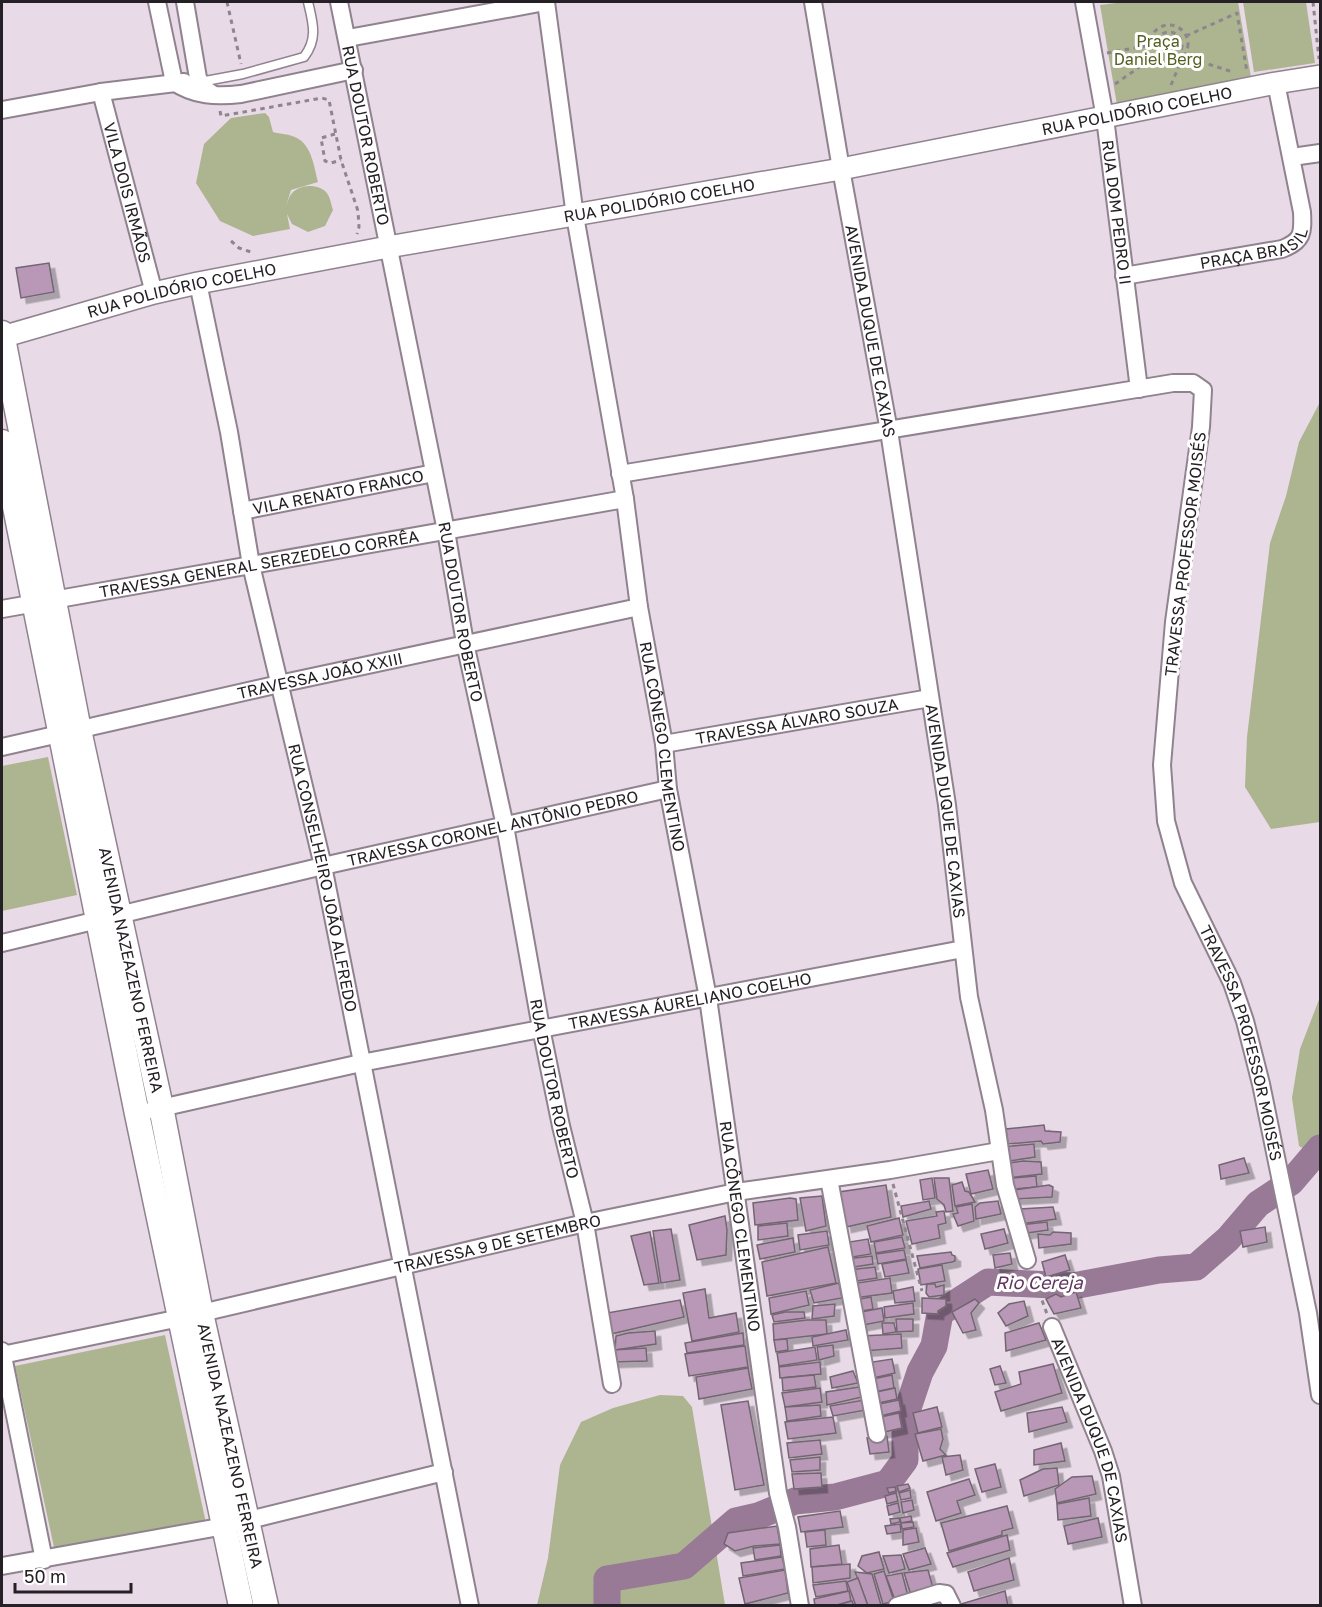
<svg xmlns="http://www.w3.org/2000/svg" width="1322" height="1607" viewBox="0 0 1322 1607" font-family="'Golos Text',sans-serif">
<style>
.green{fill:#acb58f}
.lines{fill:none;stroke-linecap:round;stroke-linejoin:round}
.river{stroke:#987996;stroke-width:27}
.building{fill:#b898b6;stroke:#736672;stroke-width:1.5;filter:url(#shadow)}
.service-casing{stroke:#90838f;stroke-width:11}
.minor-casing{stroke:#90838f;stroke-width:20}
.tertiary-casing{stroke:#90838f;stroke-width:24}
.secondary-casing{stroke:#90838f;stroke-width:27}
.path{stroke:#8f858f;stroke-width:3;stroke-dasharray:4.5 4.5;stroke-linecap:butt}
.service{stroke:#fff;stroke-width:8}
.minor{stroke:#fff;stroke-width:16}
.tertiary{stroke:#fff;stroke-width:21}
.secondary{stroke:#fff;stroke-width:24}
.labels{text-anchor:middle;stroke-width:6;stroke-linejoin:round;paint-order:stroke}
.park-label{font-size:16px;fill:#535e20;stroke:#fff}
.street-label{font-size:16px;fill:#252025;stroke:#fff}
.water-label{font-size:18px;font-style:italic;fill:#60355f;stroke:#fff}
</style>
<defs>
<filter id="shadow"><feDropShadow dx="5.5" dy="5.5" stdDeviation="0" flood-color="#0004"/></filter>
</defs>
<rect width="100%" height="100%" fill="#e8dae7"/>
<g class="green">
<polygon points="1124,2 1238,2 1252,83 1117,105 1100,5"/>
<polygon points="1243,2 1306,2 1315,63 1254,72"/>
<path d="M265,113L269,117L273,132C280,134 290,134 297,138C312,146 314,167 318,182L291,190L285,209C286,206 288,200 290,196C297,184 317,183 326,192C330,196 331,204 333,210L325,226L308,232L292,224L287,214L290,229L253,236L220,221L196,183L204,144L231,118Z"/>
<polygon points="1320,402 1320,822 1271,829 1245,787 1247,737 1270,543 1286,496 1299,442"/>
<polygon points="48,757 77,895 2,911 2,766"/>
<polygon points="1320,997 1320,1158 1299,1146 1292,1098 1300,1049"/>
<polygon points="165,1335 206,1523 55,1552 15,1366"/>
<polygon points="660,1395 683,1396 692,1407 725,1605 537,1605 548,1558 560,1465 581,1422 613,1408"/>
</g>
<g class="lines">
<polyline class="river" points="607,1606 607,1579 684,1566 736,1521 758,1516 795,1501 835,1497 888,1483 905,1460 905,1417 920,1372 934,1346 940,1313 988,1282 1073,1286 1159,1270 1196,1267 1228,1239 1258,1204 1291,1182 1320,1148"/>
</g>
<g class="building">
<polygon points="49,263 54,292 21,298 16,268"/>
<polygon points="1044,1125 1045,1131 1061,1132 1060,1142 1043,1144 1041,1141 1008,1144 1006,1129"/>
<polygon points="1034,1144 1035,1157 1003,1162 1000,1147"/>
<polygon points="1244,1158 1249,1173 1221,1179 1219,1165"/>
<polygon points="1023,1161 1041,1162 1042,1174 1007,1178 1009,1163"/>
<polygon points="988,1170 993,1189 971,1194 966,1174"/>
<polygon points="1036,1176 1037,1187 1014,1189 1013,1178"/>
<polygon points="932,1178 935,1198 923,1200 920,1180"/>
<polygon points="934,1178 949,1178 953,1211 946,1212 944,1205 937,1199"/>
<polygon points="962,1182 965,1191 969,1192 975,1202 955,1206 952,1185"/>
<polygon points="886,1185 891,1217 846,1227 839,1192"/>
<polygon points="1049,1185 1053,1187 1052,1197 1015,1199 1014,1190"/>
<polygon points="822,1196 826,1226 806,1231 800,1198"/>
<polygon points="790,1198 796,1199 798,1220 755,1225 753,1203"/>
<polygon points="929,1201 931,1209 903,1217 901,1206"/>
<polygon points="998,1201 1001,1214 976,1219 975,1207 980,1203"/>
<polygon points="972,1204 974,1221 958,1226 953,1214 958,1213 956,1207"/>
<polygon points="1053,1207 1056,1219 1020,1224 1020,1209"/>
<polygon points="944,1211 946,1223 938,1225 940,1238 912,1244 906,1221 937,1216 936,1212"/>
<polygon points="725,1216 727,1230 726,1255 697,1260 689,1225"/>
<polygon points="899,1218 903,1235 871,1242 867,1226"/>
<polygon points="1047,1222 1048,1230 1020,1234 1019,1225"/>
<polygon points="787,1223 788,1236 758,1240 758,1226"/>
<polygon points="1265,1227 1267,1242 1243,1247 1240,1231"/>
<polygon points="671,1229 680,1280 661,1283 653,1231"/>
<polygon points="1004,1229 1008,1243 985,1249 981,1234"/>
<polygon points="827,1231 829,1245 800,1250 798,1235"/>
<polygon points="650,1232 659,1283 644,1285 631,1236"/>
<polygon points="1053,1232 1071,1233 1071,1244 1039,1248 1038,1234 1050,1235"/>
<polygon points="902,1237 905,1248 876,1253 874,1242"/>
<polygon points="793,1238 795,1252 760,1259 757,1245"/>
<polygon points="868,1239 871,1254 846,1258 843,1243"/>
<polygon points="828,1247 836,1283 767,1296 762,1262"/>
<polygon points="904,1250 906,1259 878,1264 876,1254"/>
<polygon points="951,1252 952,1255 955,1256 955,1261 952,1262 920,1268 917,1256"/>
<polygon points="1010,1253 1012,1264 995,1268 993,1255"/>
<polygon points="1065,1255 1070,1270 1046,1277 1042,1262"/>
<polygon points="872,1256 873,1264 848,1268 846,1259"/>
<polygon points="906,1260 909,1273 885,1277 882,1264"/>
<polygon points="942,1265 945,1281 921,1285 918,1269"/>
<polygon points="875,1267 877,1278 850,1282 848,1270"/>
<polygon points="890,1278 892,1293 854,1298 851,1284"/>
<polygon points="839,1283 842,1298 814,1303 810,1290"/>
<polygon points="927,1284 935,1284 936,1287 944,1285 944,1295 929,1297 926,1293"/>
<polygon points="913,1287 915,1301 895,1303 893,1291"/>
<polygon points="705,1289 709,1318 736,1313 739,1332 692,1341 683,1293"/>
<polygon points="806,1291 809,1305 771,1314 769,1298"/>
<polygon points="1076,1292 1081,1308 1054,1314 1046,1299 1056,1294 1061,1297"/>
<polygon points="871,1297 873,1309 856,1312 854,1300"/>
<polygon points="922,1298 946,1299 946,1306 938,1311 938,1314 922,1313"/>
<polygon points="975,1299 979,1303 971,1313 976,1330 963,1333 952,1312"/>
<polygon points="680,1300 684,1317 611,1334 607,1313"/>
<polygon points="1024,1301 1028,1316 1006,1326 998,1313 1009,1304"/>
<polygon points="913,1303 914,1314 885,1318 884,1307"/>
<polygon points="835,1304 834,1316 812,1319 813,1306"/>
<polygon points="882,1308 884,1321 858,1326 856,1313"/>
<polygon points="785,1312 804,1312 805,1318 774,1322 772,1315"/>
<polygon points="896,1319 913,1319 913,1331 897,1332"/>
<polygon points="807,1320 826,1320 827,1334 774,1340 773,1324"/>
<polygon points="882,1323 894,1323 896,1332 883,1334"/>
<polygon points="1039,1323 1046,1340 1006,1351 1005,1333"/>
<polygon points="846,1330 848,1340 813,1346 812,1337"/>
<polygon points="655,1331 656,1344 615,1350 616,1336 628,1333"/>
<polygon points="743,1333 744,1345 687,1353 685,1343"/>
<polygon points="901,1334 902,1348 863,1351 861,1336"/>
<polygon points="787,1339 788,1350 776,1352 774,1340"/>
<polygon points="833,1345 834,1356 819,1360 817,1347"/>
<polygon points="745,1346 748,1367 689,1376 685,1354"/>
<polygon points="815,1347 817,1360 779,1366 777,1353"/>
<polygon points="646,1348 647,1361 613,1362 613,1350"/>
<polygon points="892,1359 895,1373 869,1379 866,1363"/>
<polygon points="820,1362 821,1374 780,1378 779,1367"/>
<polygon points="1053,1364 1062,1393 1001,1411 995,1392 1021,1384 1019,1372"/>
<polygon points="1000,1366 1006,1383 995,1385 990,1369"/>
<polygon points="748,1368 752,1389 699,1399 696,1377"/>
<polygon points="853,1371 858,1383 832,1388 830,1377"/>
<polygon points="814,1375 816,1387 783,1391 782,1378"/>
<polygon points="892,1375 894,1388 870,1393 868,1380"/>
<polygon points="859,1387 862,1397 827,1405 826,1392"/>
<polygon points="820,1388 822,1402 785,1407 782,1393"/>
<polygon points="895,1388 897,1399 874,1404 872,1393"/>
<polygon points="864,1400 866,1410 833,1416 830,1406"/>
<polygon points="899,1400 901,1411 876,1417 874,1405"/>
<polygon points="748,1401 764,1485 735,1490 721,1405"/>
<polygon points="820,1405 821,1416 787,1421 785,1407"/>
<polygon points="937,1407 942,1427 918,1433 913,1413"/>
<polygon points="1062,1407 1067,1422 1029,1432 1027,1413"/>
<polygon points="899,1413 902,1428 880,1433 876,1418"/>
<polygon points="833,1417 836,1433 788,1439 785,1422"/>
<polygon points="941,1429 943,1439 940,1449 946,1455 923,1461 915,1434"/>
<polygon points="887,1436 889,1452 870,1454 867,1438"/>
<polygon points="820,1440 822,1454 789,1458 787,1443"/>
<polygon points="1061,1443 1065,1461 1034,1465 1034,1450"/>
<polygon points="960,1455 963,1470 946,1475 942,1457"/>
<polygon points="820,1457 820,1470 792,1472 790,1460"/>
<polygon points="995,1464 1001,1487 982,1492 975,1469"/>
<polygon points="1057,1468 1059,1485 1024,1496 1020,1480 1043,1469"/>
<polygon points="821,1473 822,1487 794,1489 792,1474"/>
<polygon points="1092,1476 1096,1494 1057,1503 1055,1489 1072,1477"/>
<polygon points="969,1479 975,1495 957,1501 961,1513 936,1521 927,1492"/>
<polygon points="908,1484 910,1488 899,1492 897,1486"/>
<polygon points="895,1487 896,1491 889,1493 887,1488"/>
<polygon points="910,1490 911,1498 901,1500 899,1493"/>
<polygon points="896,1493 898,1501 887,1504 885,1496"/>
<polygon points="1089,1498 1091,1516 1058,1520 1057,1504"/>
<polygon points="912,1500 914,1510 903,1513 901,1502"/>
<polygon points="898,1503 900,1512 889,1515 887,1506"/>
<polygon points="1007,1506 1013,1528 1002,1531 1002,1535 949,1551 941,1523"/>
<polygon points="840,1511 843,1527 801,1532 798,1517"/>
<polygon points="911,1516 912,1521 901,1523 900,1518"/>
<polygon points="899,1518 900,1522 891,1524 890,1519"/>
<polygon points="1098,1518 1102,1537 1068,1544 1064,1526"/>
<polygon points="913,1522 914,1527 902,1529 901,1523"/>
<polygon points="900,1524 901,1532 887,1534 885,1526"/>
<polygon points="777,1526 780,1544 754,1546 735,1551 724,1544 728,1533"/>
<polygon points="916,1528 919,1542 903,1545 903,1530"/>
<polygon points="825,1530 826,1545 807,1547 805,1532"/>
<polygon points="1007,1535 1010,1550 953,1567 947,1553"/>
<polygon points="780,1545 781,1556 755,1560 753,1548"/>
<polygon points="839,1545 842,1564 811,1567 810,1549"/>
<polygon points="925,1548 931,1564 909,1570 903,1554"/>
<polygon points="879,1552 884,1569 867,1573 858,1566 862,1556"/>
<polygon points="901,1555 905,1569 889,1573 883,1556"/>
<polygon points="782,1557 785,1569 743,1576 741,1563"/>
<polygon points="1009,1558 1014,1580 974,1591 968,1572"/>
<polygon points="850,1564 850,1578 813,1583 812,1567"/>
<polygon points="785,1570 788,1593 745,1604 739,1578"/>
<polygon points="928,1570 933,1588 911,1595 904,1573"/>
<polygon points="884,1571 894,1601 883,1604 874,1574"/>
<polygon points="855,1572 872,1574 881,1605 868,1606"/>
<polygon points="902,1573 908,1596 895,1600 886,1576"/>
<polygon points="858,1578 868,1606 856,1606 847,1582"/>
<polygon points="846,1581 848,1591 816,1597 813,1585"/>
<polygon points="849,1591 851,1601 835,1606 815,1606 814,1599"/>
<polygon points="1005,1591 1008,1606 961,1606 961,1604"/>
<polygon points="852,1601 854,1606 837,1605"/>
</g>
<g class="lines">
<g class="service-casing">
<path id="service" d="M200,82L243,74L304,57C318,39 313,23 308,2"/>
</g>
<g class="minor-casing">
<g id="minor">
<path d="M157,2L174,82C194,96 217,97 241,94L354,70"/>
<polyline points="185,2 198,78 204,88 214,95"/>
<path id="s1" d="M339,2L446,531L465,643L505,826L541,1028L561,1126L585,1223L612,1384"/>
<path id="s2" d="M546,2L575,216L625,499L639,607L664,744L668,789L708,998L778,1493L787,1527L800,1606"/>
<path id="s3" d="M813,2L841,169L889,431L947,805L969,997L994,1110L1005,1185L1027,1260"/>
<path id="s4" d="M1084,2L1105,118L1139,389"/>
<polyline points="348,38 545,2"/>
<path id="s5" d="M101,92L154,293"/>
<polyline points="2,110 101,92 184,82"/>
<polyline points="1292,157 1320,153"/>
<path id="s6" d="M1124,276L1282,249C1303,241 1303,233 1302,212L1276,83"/>
<path id="s7" d="M198,283L229,432L251,565L323,866L470,1606"/>
<path id="s8" d="M620,474L1173,383H1193L1203,390L1201,427L1174,622L1162,765L1166,821L1183,883L1232,983L1245,1021L1261,1084L1308,1313L1320,1395"/>
<path id="s9" d="M242,511L434,473"/>
<path id="s10" d="M2,609L625,499"/>
<path id="s11" d="M664,744L930,698"/>
<path id="s12" d="M2,747L279,684L639,607"/>
<path id="s13" d="M2,943L323,866L668,789"/>
<path id="s14" d="M152,1110L361,1063L963,949"/>
<polyline points="829,1179 877,1434"/>
<path id="s15" d="M1052,1327L1103,1451L1111,1476L1133,1606"/>
<polyline points="2,1351 44,1560"/>
<path id="s16" d="M2,1355L180,1318L585,1223L736,1192L890,1170L999,1151"/>
<polyline points="2,1566 225,1526 444,1472"/>
<polyline points="897,1606 939,1593 946,1594 952,1606"/>
</g>
</g>
<g class="tertiary-casing">
<g id="tertiary">
<path id="s17" d="M2,337L154,293L198,283L388,247L841,169L1276,83L1320,76"/>
</g>
</g>
<g class="secondary-casing">
<g id="secondary">
<path id="s18" d="M2,333L79,730L161,1107L201,1313L266,1606"/>
<polyline points="2,442 137,1114 241,1606"/>
</g>
</g>
<g class="path">
<polyline points="227,2 241,64"/>
<polyline points="1313,2 1319,59"/>
<circle cx="1169" cy="44" r="19"/>
<circle cx="1169" cy="45" r="13"/>
<polyline points="1186,36 1237,13 1247,72"/>
<polyline points="1107,53 1156,44"/>
<polyline points="1183,56 1233,72"/>
<polyline points="1115,84 1154,57"/>
<polyline points="1171,85 1181,61"/>
<polyline points="220,111 221,116 322,98 329,100 341,160 358,211 359,227 357,234"/>
<polyline points="335,134 321,138 325,161 331,163 341,160"/>
<polyline points="231,241 239,248 254,253"/>
<polyline points="893,1184 922,1291"/>
<polyline points="1033,1275 1047,1314"/>
</g>
<use href="#service" class="service"/>
<use href="#minor" class="minor"/>
<use href="#tertiary" class="tertiary"/>
<use href="#secondary" class="secondary"/>
</g>
<g class="labels">
<g class="park-label">
<text x="1158" y="47">Praça<tspan x="1158" dy="18">Daniel Berg</tspan></text>
</g>
<g class="street-label">
<text dy="6" stroke="none"><textPath href="#s17" startOffset="1158">RUA POLIDÓRIO COELHO</textPath></text>
<text dy="6" stroke="none"><textPath href="#s1" startOffset="136">RUA DOUTOR ROBERTO</textPath></text>
<text dy="6" stroke="none"><textPath href="#s5" startOffset="104">VILA DOIS IRMÃOS</textPath></text>
<text dy="6" stroke="none"><textPath href="#s17" startOffset="672">RUA POLIDÓRIO COELHO</textPath></text>
<text dy="6" stroke="none"><textPath href="#s4" startOffset="213">RUA DOM PEDRO II</textPath></text>
<text dy="6" stroke="none"><textPath href="#s6" startOffset="134">PRAÇA BRASIL</textPath></text>
<text dy="6" stroke="none"><textPath href="#s17" startOffset="186">RUA POLIDÓRIO COELHO</textPath></text>
<text dy="6" stroke="none"><textPath href="#s3" startOffset="334">AVENIDA DUQUE DE CAXIAS</textPath></text>
<text dy="6" stroke="none"><textPath href="#s9" startOffset="98">VILA RENATO FRANCO</textPath></text>
<text transform="translate(1185 554) rotate(-83)" y="6">TRAVESSA PROFESSOR MOISÉS</text>
<text dy="6" stroke="none"><textPath href="#s10" startOffset="261">TRAVESSA GENERAL SERZEDELO CORRÊA</textPath></text>
<text dy="6" stroke="none"><textPath href="#s1" startOffset="622">RUA DOUTOR ROBERTO</textPath></text>
<text dy="6" stroke="none"><textPath href="#s12" startOffset="326">TRAVESSA JOÃO XXIII</textPath></text>
<text dy="6" stroke="none"><textPath href="#s11" startOffset="135">TRAVESSA ÁLVARO SOUZA</textPath></text>
<text dy="6" stroke="none"><textPath href="#s2" startOffset="754">RUA CÔNEGO CLEMENTINO</textPath></text>
<text dy="6" stroke="none"><textPath href="#s3" startOffset="820">AVENIDA DUQUE DE CAXIAS</textPath></text>
<text dy="6" stroke="none"><textPath href="#s13" startOffset="504">TRAVESSA CORONEL ANTÔNIO PEDRO</textPath></text>
<text dy="6" stroke="none"><textPath href="#s7" startOffset="608">RUA CONSELHEIRO JOÃO ALFREDO</textPath></text>
<text dy="6" stroke="none"><textPath href="#s18" startOffset="650">AVENIDA NAZEAZENO FERREIRA</textPath></text>
<text dy="6" stroke="none"><textPath href="#s14" startOffset="549">TRAVESSA ÁURELIANO COELHO</textPath></text>
<text dy="6" stroke="none"><textPath href="#s8" startOffset="1262">TRAVESSA PROFESSOR MOISÉS</textPath></text>
<text dy="6" stroke="none"><textPath href="#s1" startOffset="1108">RUA DOUTOR ROBERTO</textPath></text>
<text dy="6" stroke="none"><textPath href="#s2" startOffset="1240">RUA CÔNEGO CLEMENTINO</textPath></text>
<text dy="6" stroke="none"><textPath href="#s16" startOffset="508">TRAVESSA 9 DE SETEMBRO</textPath></text>
<text dy="6" stroke="none"><textPath href="#s15" startOffset="120">AVENIDA DUQUE DE CAXIAS</textPath></text>
<text dy="6" stroke="none"><textPath href="#s18" startOffset="1136">AVENIDA NAZEAZENO FERREIRA</textPath></text>
</g>
<g class="water-label">
<text x="1039" y="1289">Rio Cereja</text>
</g>
</g>
<rect width="1322" height="1607" fill="none" stroke="#252025" stroke-width="6"/>
<path d="M15 1583v9h116v-9" fill="none" stroke="#252025" stroke-width="3"/>
<text x="24" y="1583" font-size="18" fill="#252025" stroke="#ffffff" stroke-width="4.5" paint-order="stroke">50 m</text>
</svg>
